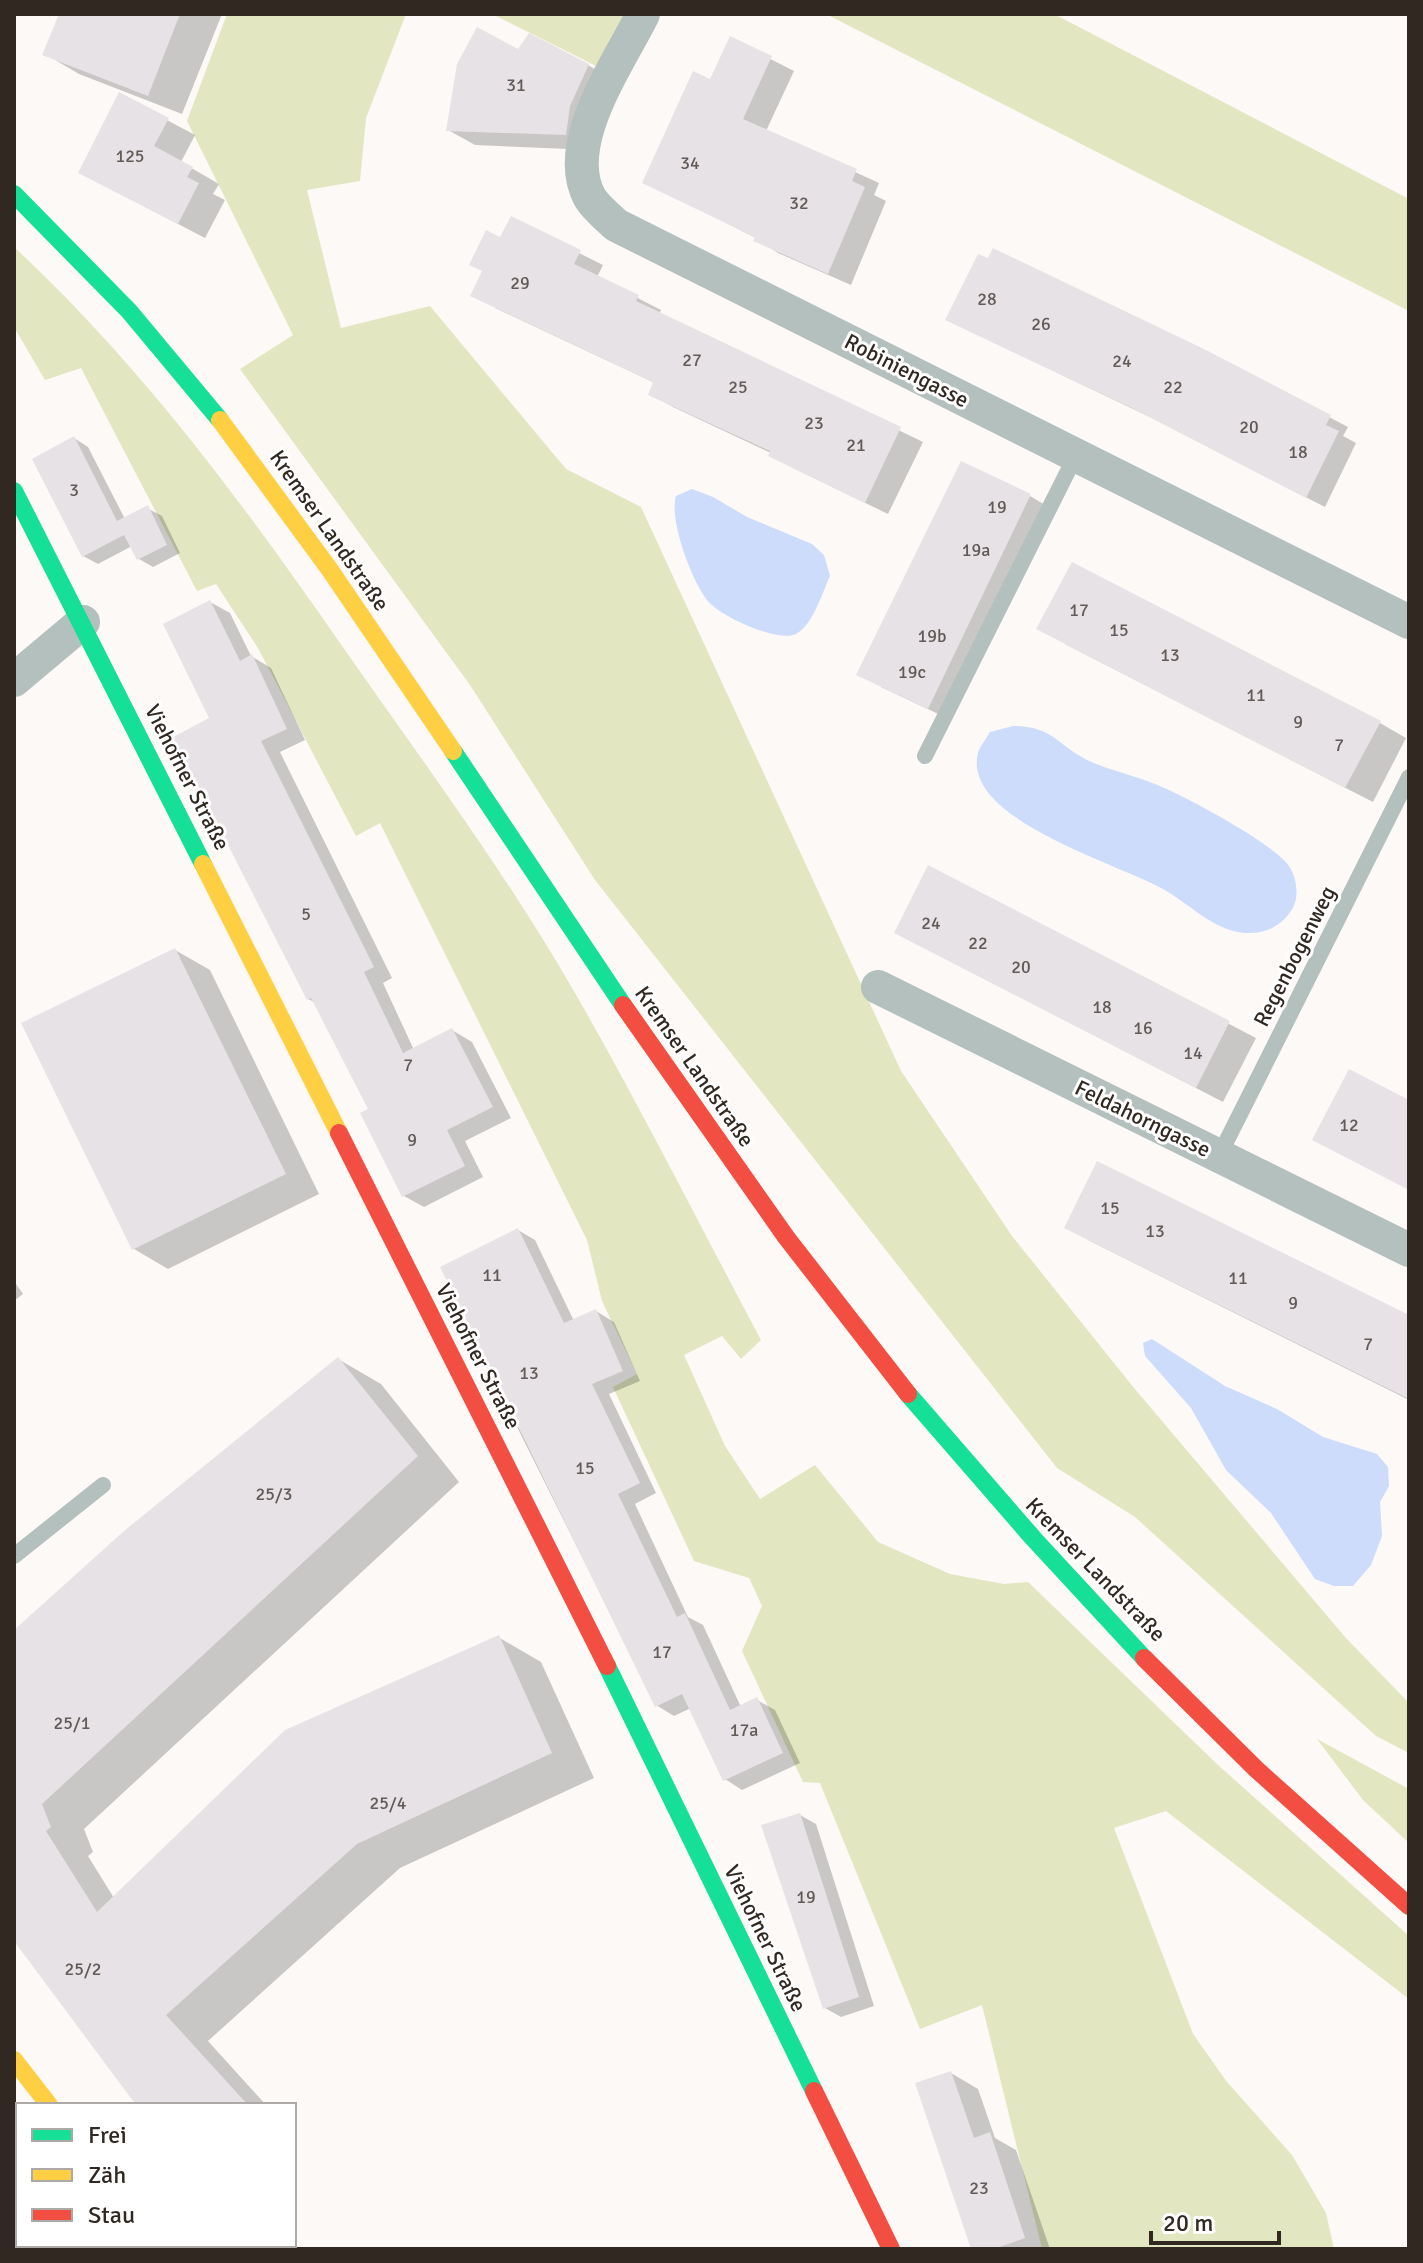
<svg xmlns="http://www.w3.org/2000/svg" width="1423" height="2263" viewBox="0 0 1423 2263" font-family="Signika,sans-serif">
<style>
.green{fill:#e2e6c1}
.water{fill:#ccdcfa}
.shadow{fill:#0003}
.building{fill:#e7e2e6}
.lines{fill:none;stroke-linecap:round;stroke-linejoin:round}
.lane{stroke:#b4c0bd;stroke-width:16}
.street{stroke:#b4c0bd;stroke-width:34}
.fast{stroke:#16e098;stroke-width:18}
.slow{stroke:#ffcf43;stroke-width:18}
.jam{stroke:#f24e42;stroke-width:18}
.labels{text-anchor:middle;stroke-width:6;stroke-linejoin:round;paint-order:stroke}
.number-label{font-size:18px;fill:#625a56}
.street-label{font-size:22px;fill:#312921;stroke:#fff}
</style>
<rect width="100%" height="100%" fill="#fcf9f7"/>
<g class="green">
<polygon points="227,14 406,14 366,118 360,181 307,190 341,328 430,306 566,469 641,507 901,1071 1012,1236 1134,1388 1345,1637 1409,1703 1409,1753 1376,1736 1135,1517 1057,1468 595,880 470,685 240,369 293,335 187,121"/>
<polygon points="492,14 624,14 598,67"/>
<polygon points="826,14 1054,14 1409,199 1409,311"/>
<path d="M14,247C140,364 242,502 340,643C420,758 505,871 575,993C640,1106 699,1224 761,1340L741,1359L722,1336L684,1355L725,1446L760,1499L815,1465L878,1542L950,1574L1004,1584L1028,1582L1218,1765L1409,1936V1999L1166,1811L1114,1828L1193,2034L1227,2082L1292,2155L1326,2213L1334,2249H1042L982,2005L920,2029L820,1783L803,1782L742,1651L762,1606L749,1578L694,1561L613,1387L637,1374L602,1301L587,1240L380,823L356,836L258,648L216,584L197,591L81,368L45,380L14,327Z"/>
<polygon points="1317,1739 1409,1789 1409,1843 1363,1800"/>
</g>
<g class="water">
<path d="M692,489L713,497L747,517L812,544L824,555L830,576C822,593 813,625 796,634C778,643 719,616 707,600C691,579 669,520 676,496Z"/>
<path d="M1013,726C1054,727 1054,743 1087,760C1108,770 1133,775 1155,784C1183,795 1273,843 1289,866C1297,878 1300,899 1291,911C1280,927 1265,934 1245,933C1213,931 1188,902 1161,888C1119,864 961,819 978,753C980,746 987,738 990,732Z"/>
<polygon points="1152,1339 1225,1386 1277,1409 1323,1437 1377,1454 1388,1467 1389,1486 1380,1502 1382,1536 1371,1565 1353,1586 1334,1586 1315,1579 1271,1513 1226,1470 1191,1408 1145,1356 1143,1343"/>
</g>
<g class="shadow">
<polygon points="61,14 222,14 182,114 79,74 45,54"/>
<polygon points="731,39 794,71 766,131 879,183 874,195 886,201 851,285 778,253 756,238 645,182 711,81"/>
<polygon points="518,51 588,65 614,81 592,150 475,145 448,130"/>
<polygon points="120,95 195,135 181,162 219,184 213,194 225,200 205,238 107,187"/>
<polygon points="511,219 603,265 597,277 661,310 659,314 923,442 888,514 793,468 771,453 673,407 650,394 655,383 495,308 501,239"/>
<polygon points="965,329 1205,352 1348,427 1343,436 1356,443 1325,507 1152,418"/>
<polygon points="74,438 88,447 125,519 147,508 162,516 180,553 153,567 139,559 132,546 98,564 83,556"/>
<polygon points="1030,496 1052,509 951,720 881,687"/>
<polygon points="210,602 230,613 251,656 271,668 305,740 280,752 392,978 383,983 414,1050 452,1030 472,1042 511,1118 465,1141 483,1177 424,1207 404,1196 370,1110 316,1003 308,999 211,719"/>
<polygon points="1065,644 1380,723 1406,738 1373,802"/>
<polygon points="929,867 1256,1038 1223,1102 923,947"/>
<polygon points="175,950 210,970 319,1194 168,1269 134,1249"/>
<polygon points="518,1230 535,1240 574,1321 596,1311 614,1322 640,1381 609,1394 656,1493 635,1504 688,1617 703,1625 741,1707 757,1700 775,1710 800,1763 742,1790 725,1779 691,1708 674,1716 656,1705 485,1363"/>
<polygon points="1086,1239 1409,1318 1409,1400"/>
<polygon points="14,1281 23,1294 14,1301"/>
<polygon points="338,1359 381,1384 459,1482 84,1829 93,1852 88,1856 114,1898 498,1637 541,1662 594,1778 400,1868 208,2041 266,2105 139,2105 14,1937 14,1632"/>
<polygon points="800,1815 816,1824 874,2006 841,2017 825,2008"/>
<polygon points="951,2073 978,2089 995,2138 1016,2150 1050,2249 973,2249"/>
</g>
<g class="building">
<polygon points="59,14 180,14 148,96 42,55"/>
<polygon points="477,27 518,49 529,33 589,64 570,106 566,135 446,131 457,64"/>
<polygon points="730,36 772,56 743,119 857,169 852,181 865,187 828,274 753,241 755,237 642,183 693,71 710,79"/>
<polygon points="119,92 169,118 154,146 193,167 187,177 199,183 178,224 78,173"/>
<polygon points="511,216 581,250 574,264 639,295 636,301 901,427 865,503 768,456 770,451 648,395 653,382 470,296 482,271 469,265 486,230 500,237"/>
<polygon points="993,248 1206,350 1331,415 1326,425 1339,431 1306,498 1132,408 945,320 978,254 988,258"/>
<polygon points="74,436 117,521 148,505 167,545 137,560 124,535 82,557 32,459"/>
<polygon points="961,461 1031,494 928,709 856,675"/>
<polygon points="1072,562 1381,721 1345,788 1036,629"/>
<polygon points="210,600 240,661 252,654 287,729 261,741 374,967 364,972 403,1053 452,1028 493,1107 447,1130 465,1166 402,1197 360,1113 368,1109 311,998 307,1000 173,737 209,718 163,624"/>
<polygon points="928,865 1230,1021 1196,1088 894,933"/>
<polygon points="175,948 286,1174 132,1250 21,1023"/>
<polygon points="1349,1069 1409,1100 1409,1190 1312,1140"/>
<polygon points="1097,1161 1409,1315 1409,1399 1064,1228"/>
<polygon points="518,1228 564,1323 596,1309 623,1371 592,1384 640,1483 618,1494 677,1617 685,1613 730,1710 757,1697 783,1753 723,1781 682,1694 655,1707 523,1436 483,1362 486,1361 440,1267"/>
<polygon points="338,1357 418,1456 42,1804 51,1827 46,1831 97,1912 285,1730 499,1635 552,1753 357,1844 166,2015 248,2105 136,2105 14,1941 14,1630 124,1531"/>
<polygon points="800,1813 859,1997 823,2009 761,1825"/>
<polygon points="951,2071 974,2138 990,2132 1025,2238 994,2249 971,2249 915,2083"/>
</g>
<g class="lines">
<g class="lane">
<polyline points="925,756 1076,455"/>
<polyline points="1219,1156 1409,777"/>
<polyline points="14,1556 103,1485"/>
</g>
<g class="street">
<path d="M643,14C619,63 560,144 590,198C596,208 608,217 616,225L1409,622"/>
<polyline points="14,680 83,622"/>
<polyline points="878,987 1409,1250"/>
</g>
<g class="fast">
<polyline points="14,194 129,311 220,420"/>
<polyline points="14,491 203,864"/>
<polyline points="453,751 623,1005"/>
<polyline points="908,1394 1033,1538 1144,1658"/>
<polyline points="607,1666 814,2091"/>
</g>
<g class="slow">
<polyline points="220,420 330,570 453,751"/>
<polyline points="203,864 339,1133"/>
<polyline points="14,2060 49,2105"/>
<polyline points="153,2245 156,2249"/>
</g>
<g class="jam">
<polyline points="623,1005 786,1237 908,1394"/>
<polyline points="339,1133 607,1666"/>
<polyline points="1144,1658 1256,1769 1409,1906"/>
<polyline points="814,2091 891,2249"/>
<polyline points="14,2158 18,2155"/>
</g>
</g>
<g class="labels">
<g class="number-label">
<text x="516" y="91">31</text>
<text x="130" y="162">125</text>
<text x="690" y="169">34</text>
<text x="799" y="209">32</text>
<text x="520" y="289">29</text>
<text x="987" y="305">28</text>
<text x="1041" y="330">26</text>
<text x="692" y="366">27</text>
<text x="1122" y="367">24</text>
<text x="738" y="393">25</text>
<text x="1173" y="393">22</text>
<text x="814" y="429">23</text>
<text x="1249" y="433">20</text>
<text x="856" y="451">21</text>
<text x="1298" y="458">18</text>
<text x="74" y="496">3</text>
<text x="997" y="513">19</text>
<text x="976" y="556">19a</text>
<text x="1079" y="616">17</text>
<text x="1119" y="636">15</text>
<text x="932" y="642">19b</text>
<text x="1170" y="661">13</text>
<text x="912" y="678">19c</text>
<text x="1256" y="701">11</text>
<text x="1298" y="728">9</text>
<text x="1339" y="751">7</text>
<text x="306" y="920">5</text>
<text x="931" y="929">24</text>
<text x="978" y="949">22</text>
<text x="1021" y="973">20</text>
<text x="1102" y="1013">18</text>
<text x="1143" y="1034">16</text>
<text x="1193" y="1059">14</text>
<text x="408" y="1071">7</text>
<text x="1349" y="1131">12</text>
<text x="412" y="1146">9</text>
<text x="1110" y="1214">15</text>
<text x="1155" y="1237">13</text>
<text x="492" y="1281">11</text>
<text x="1238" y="1284">11</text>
<text x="1293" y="1309">9</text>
<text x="1368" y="1350">7</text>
<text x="529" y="1379">13</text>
<text x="585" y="1474">15</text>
<text x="274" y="1500">25/3</text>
<text x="662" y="1658">17</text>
<text x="72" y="1729">25/1</text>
<text x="744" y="1736">17a</text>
<text x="388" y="1809">25/4</text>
<text x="806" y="1903">19</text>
<text x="83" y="1975">25/2</text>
<text x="979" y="2194">23</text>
</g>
<g class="street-label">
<text transform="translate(907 370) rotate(27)" y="8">Robiniengasse</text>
<text transform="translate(330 530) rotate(55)" y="8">Kremser Landstraße</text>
<text transform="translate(188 777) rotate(63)" y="8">Viehofner Straße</text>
<text transform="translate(1294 956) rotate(-63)" y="8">Regenbogenweg</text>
<text transform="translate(695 1066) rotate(55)" y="8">Kremser Landstraße</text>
<text transform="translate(1143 1118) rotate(26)" y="8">Feldahorngasse</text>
<text transform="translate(479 1356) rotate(63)" y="8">Viehofner Straße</text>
<text transform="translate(1096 1569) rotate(46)" y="8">Kremser Landstraße</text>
<text transform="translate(766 1938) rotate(64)" y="8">Viehofner Straße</text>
</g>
</g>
<rect width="1423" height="2263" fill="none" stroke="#312921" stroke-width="32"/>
<rect x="16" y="2103" width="280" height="144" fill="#ffffff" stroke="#ada9a6" stroke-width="2"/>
<rect x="32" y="2129" width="40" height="12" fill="#16e098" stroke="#ada9a6" stroke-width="2"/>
<text x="88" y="2143" font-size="24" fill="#312921">Frei</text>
<rect x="32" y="2169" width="40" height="12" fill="#ffcf43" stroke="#ada9a6" stroke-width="2"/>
<text x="88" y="2183" font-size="24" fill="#312921">Zäh</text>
<rect x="32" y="2209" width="40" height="12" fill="#f24e42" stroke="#ada9a6" stroke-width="2"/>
<text x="88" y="2223" font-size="24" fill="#312921">Stau</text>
<path d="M1151 2231v12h128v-12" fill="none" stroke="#312921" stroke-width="4"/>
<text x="1163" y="2231" font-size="24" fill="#312921" stroke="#ffffff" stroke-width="6" paint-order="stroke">20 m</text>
</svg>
